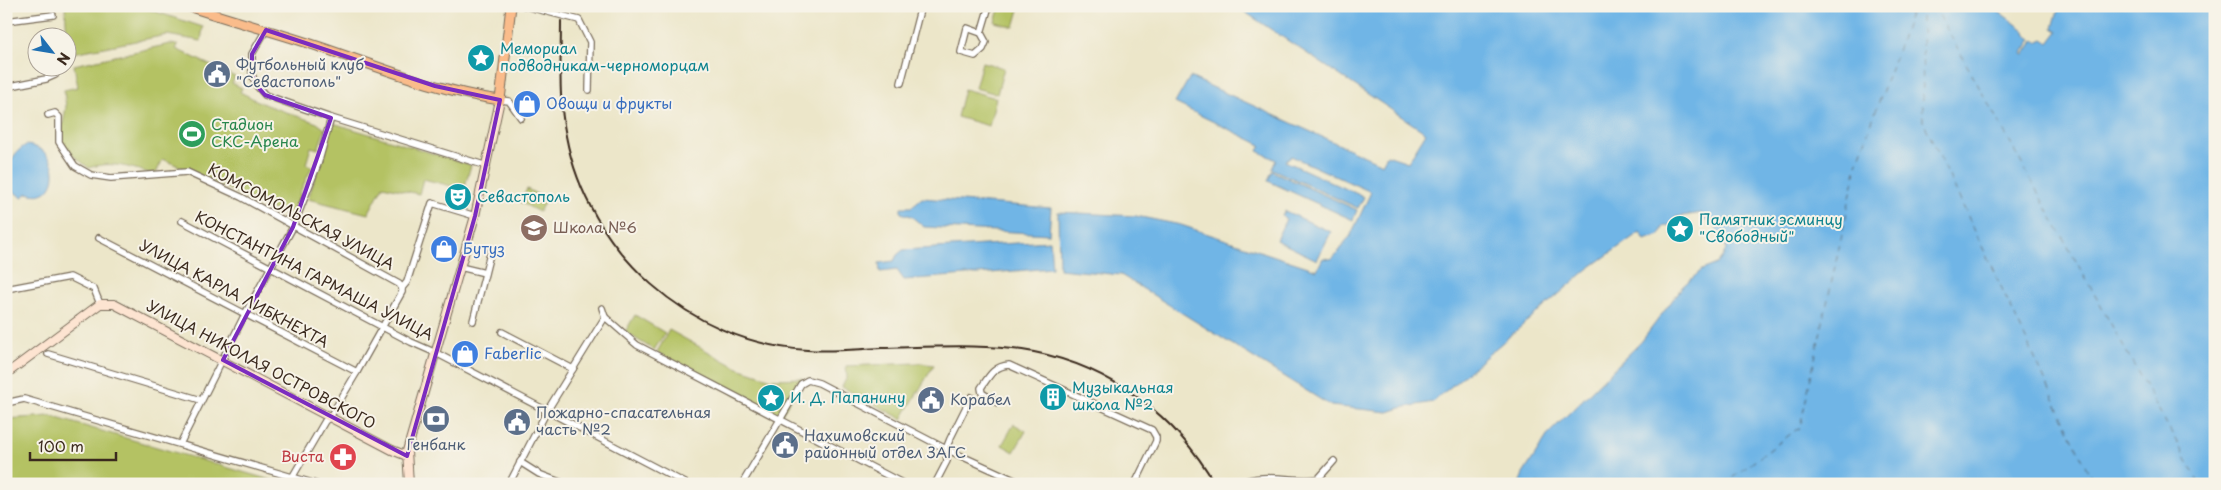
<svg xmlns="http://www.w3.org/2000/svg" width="2221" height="490" viewBox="0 0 2221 490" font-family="'Playpen Sans',sans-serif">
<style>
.green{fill:#b4c264;stroke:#787641}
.water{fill:#6fb5e6;stroke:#557082}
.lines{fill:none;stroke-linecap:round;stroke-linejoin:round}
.ferry{stroke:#4b545a;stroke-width:1;stroke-dasharray:6 5;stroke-linecap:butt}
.minor-casing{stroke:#796c5a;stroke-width:8}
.secondary-casing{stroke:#796c5a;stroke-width:10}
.primary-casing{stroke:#796c5a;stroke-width:11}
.minor{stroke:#fff;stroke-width:5.5}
.secondary{stroke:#fde4d1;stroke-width:8}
.primary{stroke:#fabc8b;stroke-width:9}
.rail{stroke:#3b2a1e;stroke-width:2}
.marked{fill:none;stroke:#7b2cbf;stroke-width:4;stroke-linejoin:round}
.labels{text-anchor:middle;stroke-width:4;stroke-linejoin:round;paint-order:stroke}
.culture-label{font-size:15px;fill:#0d838f;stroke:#f7f3e8;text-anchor:start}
.service-label{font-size:15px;fill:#4e5e75;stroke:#f7f3e8;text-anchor:start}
.shop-label{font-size:15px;fill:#366cbe;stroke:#f7f3e8;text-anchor:start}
.leisure-label{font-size:15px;fill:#27864d;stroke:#f7f3e8;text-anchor:start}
.street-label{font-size:15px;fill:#3b2a1e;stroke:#f7f3e8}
.education-label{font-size:15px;fill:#785e54;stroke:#f7f3e8;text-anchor:start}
.health-label{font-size:15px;fill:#be3a42;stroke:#f7f3e8;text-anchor:end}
</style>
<rect width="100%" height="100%" fill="#f7f3e8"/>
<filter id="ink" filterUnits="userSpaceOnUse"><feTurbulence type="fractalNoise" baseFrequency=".02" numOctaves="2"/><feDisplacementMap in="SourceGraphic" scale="10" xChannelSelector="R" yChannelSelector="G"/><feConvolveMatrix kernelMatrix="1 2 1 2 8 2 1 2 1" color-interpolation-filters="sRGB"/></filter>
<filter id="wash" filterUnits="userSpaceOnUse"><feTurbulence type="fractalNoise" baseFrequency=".0096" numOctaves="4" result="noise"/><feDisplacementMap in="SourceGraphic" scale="20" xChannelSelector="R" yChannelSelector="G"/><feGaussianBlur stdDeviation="1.12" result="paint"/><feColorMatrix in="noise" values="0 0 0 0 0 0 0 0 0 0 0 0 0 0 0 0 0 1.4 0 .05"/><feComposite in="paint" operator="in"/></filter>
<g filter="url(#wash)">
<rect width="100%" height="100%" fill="#ece6c9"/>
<g class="green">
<polygon points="65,6 138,6 203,27 201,41 167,35 68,54"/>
<polygon points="1000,6 1020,6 1014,27 995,22"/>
<path d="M170,44L178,45L176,49L235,77L232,83L242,88L240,92L266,105L317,123L325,129L318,149L311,147L306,164L312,167L299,194L302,197L294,219L163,159L155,175C133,168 111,160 89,168L70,153L60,140L66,107L64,90L78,87L74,65Z"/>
<polygon points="982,62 1004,68 997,94 975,88"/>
<polygon points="964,89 996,98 989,126 957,117"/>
<polygon points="333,123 471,165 464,189 423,179 419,194 383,186 368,214 308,199"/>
<polygon points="527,189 546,199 539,212 520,202"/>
<polygon points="635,315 665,333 654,350 625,332"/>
<polygon points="669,330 738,368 772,379 802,378 780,418 657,352"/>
<polygon points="918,363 934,365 902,419 842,387 847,377 846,366"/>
<polygon points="50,416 284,484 6,484 6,419"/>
<polygon points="1014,424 1026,431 1014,452 1002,445"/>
</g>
<g class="water">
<path d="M1236,6H1991L2024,30L2026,35L2032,39L2022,54L2024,55L2034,40L2037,42L2043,39L2049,43L2058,31L2053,28L2059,6H2215V484H1519L1523,474L1549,433L1642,341L1683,286L1702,270L1717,264L1723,256L1726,249L1724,240L1710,220H1705L1702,213L1675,217L1676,223L1663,227L1660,235C1655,237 1651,237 1645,240L1640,232L1588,269L1433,402L1400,408L1388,412L1331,406L1121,275L1059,269L1058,212L1136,216L1181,225L1317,270L1323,258L1331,259C1340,253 1342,243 1350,237L1371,192L1291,156L1285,161L1364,197L1358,208L1272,169L1276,160L1258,151L1261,145L1175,103L1190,77L1382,164L1387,155L1408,162L1426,133Z"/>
<path d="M26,145C65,148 61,205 28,193L22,197L9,189C5,172 10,154 26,145Z"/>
<polygon points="1272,171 1357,210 1353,220 1268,181"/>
<polygon points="922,198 1051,208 1049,234 924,227 911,216 901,213 901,207 911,207"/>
<polygon points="1285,211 1331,232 1317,260 1276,240 1286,219 1282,216"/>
<polygon points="1050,241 1052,268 904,280 897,270 880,272 879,263 894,261 897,255 903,250"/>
</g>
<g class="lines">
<g class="ferry">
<polyline points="1922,6 1923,121 2094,484"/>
<polyline points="1934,6 2200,484"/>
<polyline points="1724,484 1800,427 1858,161 1913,6"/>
</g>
</g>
</g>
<g filter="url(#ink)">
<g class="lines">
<g class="minor-casing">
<g id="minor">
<polyline points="525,6 579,20 590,42 589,90"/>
<polyline points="6,21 53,15"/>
<polyline points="266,30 252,54 252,75 257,86 265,95 331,118 487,166"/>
<polyline points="981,33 967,28 961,52 975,56 983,49 986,42 981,33 989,6"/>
<polyline points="901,83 921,6"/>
<polyline points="6,87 46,79 55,75"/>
<polyline points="500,100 509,101 521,118"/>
<polyline points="48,115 55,113 59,117 59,142 75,166 91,175 111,178 187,172 241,197 399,284 402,288"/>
<polyline points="182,221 411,342 436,353 687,484"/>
<polyline points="99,238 357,372"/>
<polyline points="460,267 485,273"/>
<polyline points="402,288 407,282 432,203 475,216"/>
<polyline points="6,289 70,277 94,289 100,304"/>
<polyline points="605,317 637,345 904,484"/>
<polyline points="473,321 491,250"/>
<polyline points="502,332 573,369"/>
<polyline points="48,354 201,400"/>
<polyline points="6,403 24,399 316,484"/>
<path d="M998,403L982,393L981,388C989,376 994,366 1009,365L1152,430L1156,437V441L1135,484"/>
<polyline points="180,444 245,314 293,227 318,164 331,118"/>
<polyline points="520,462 539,474 565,484"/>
<polyline points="293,476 325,421 330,417 357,372 402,292 402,288"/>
<polyline points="509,484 547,411 605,317 602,308"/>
<polyline points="742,484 801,384 808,380 819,383 946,449 1023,484"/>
<polyline points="935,484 947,461 946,449 950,439 971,397"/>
<path d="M1238,484C1264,471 1291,483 1318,479L1334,461"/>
</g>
</g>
<g class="secondary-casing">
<g id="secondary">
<polyline points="6,374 100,304 114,304 392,450 407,456"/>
<polyline points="409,484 407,451 475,216 500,100"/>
</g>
</g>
<g class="primary-casing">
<path id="primary" d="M188,6C232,21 276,32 320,47C379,67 438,91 500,100L511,6"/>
</g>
<use href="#minor" class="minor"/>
<use href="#secondary" class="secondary"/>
<use href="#primary" class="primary"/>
<path class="rail" d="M561,21C561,59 558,98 566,136C588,252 690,343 807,350C832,352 857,349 881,348C931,347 985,343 1034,352C1111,367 1176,416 1215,484"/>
</g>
</g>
<path class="marked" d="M266,30L435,86L500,100L475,216L407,456L223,360L293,227L331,118L265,95L257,86L252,75V54Z"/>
<defs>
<g id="sight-disc" transform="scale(1.4375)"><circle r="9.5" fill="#0f9aa8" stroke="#f7f3e8"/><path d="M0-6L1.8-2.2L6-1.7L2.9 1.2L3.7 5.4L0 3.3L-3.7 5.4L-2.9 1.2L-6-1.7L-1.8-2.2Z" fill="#fff"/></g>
<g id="civic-disc" transform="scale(1.4375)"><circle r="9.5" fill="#5c6f8a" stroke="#f7f3e8"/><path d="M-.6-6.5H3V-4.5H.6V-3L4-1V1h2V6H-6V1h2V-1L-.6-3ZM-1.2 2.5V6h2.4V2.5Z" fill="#fff"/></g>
<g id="shop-disc" transform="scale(1.4375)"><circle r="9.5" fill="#3f7fe0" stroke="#f7f3e8"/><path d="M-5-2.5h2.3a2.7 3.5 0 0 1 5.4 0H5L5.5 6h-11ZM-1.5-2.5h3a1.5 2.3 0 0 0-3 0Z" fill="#fff"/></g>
<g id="stadium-disc" transform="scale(1.4375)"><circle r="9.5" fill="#2e9e5b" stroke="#f7f3e8"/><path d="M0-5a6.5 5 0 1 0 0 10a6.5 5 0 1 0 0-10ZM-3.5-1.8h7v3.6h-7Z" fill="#fff"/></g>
<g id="theatre-disc" transform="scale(1.4375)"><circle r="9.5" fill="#0f9aa8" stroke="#f7f3e8"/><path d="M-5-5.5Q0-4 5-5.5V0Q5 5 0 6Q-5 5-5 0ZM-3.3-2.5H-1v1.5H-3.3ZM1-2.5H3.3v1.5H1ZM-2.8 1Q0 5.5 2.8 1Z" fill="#fff"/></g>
<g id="school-disc" transform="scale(1.4375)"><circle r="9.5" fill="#8d6e63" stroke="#f7f3e8"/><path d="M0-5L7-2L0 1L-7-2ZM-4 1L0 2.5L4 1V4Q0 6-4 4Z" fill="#fff"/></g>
<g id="building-disc" transform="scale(1.4375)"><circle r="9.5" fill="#0f9aa8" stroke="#f7f3e8"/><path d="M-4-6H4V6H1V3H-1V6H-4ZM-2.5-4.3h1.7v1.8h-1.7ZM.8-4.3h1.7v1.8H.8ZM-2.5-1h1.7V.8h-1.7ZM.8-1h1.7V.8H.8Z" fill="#fff"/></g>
<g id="bank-disc" transform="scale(1.4375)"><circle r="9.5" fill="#5c6f8a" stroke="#f7f3e8"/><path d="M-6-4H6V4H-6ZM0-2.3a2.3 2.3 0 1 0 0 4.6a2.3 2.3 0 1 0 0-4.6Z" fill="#fff"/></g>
<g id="pharmacy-disc" transform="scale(1.4375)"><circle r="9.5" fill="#e0444e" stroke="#f7f3e8"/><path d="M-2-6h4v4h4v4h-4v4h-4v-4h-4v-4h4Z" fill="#fff"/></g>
</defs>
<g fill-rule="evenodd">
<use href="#sight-disc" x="481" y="58"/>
<use href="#civic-disc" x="217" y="74"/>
<use href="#shop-disc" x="527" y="104"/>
<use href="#stadium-disc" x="192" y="134"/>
<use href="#theatre-disc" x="458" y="197"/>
<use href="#school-disc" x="534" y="228"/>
<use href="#sight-disc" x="1680" y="229"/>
<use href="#shop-disc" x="444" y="249"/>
<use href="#shop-disc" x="465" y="354"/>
<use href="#building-disc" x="1053" y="397"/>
<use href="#sight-disc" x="771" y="398"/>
<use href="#civic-disc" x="931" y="400"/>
<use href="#bank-disc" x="436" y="419"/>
<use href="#civic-disc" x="517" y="422"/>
<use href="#civic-disc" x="785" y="445"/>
<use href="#pharmacy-disc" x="343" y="457"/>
</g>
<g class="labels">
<g class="culture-label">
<text x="500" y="54">Мемориал<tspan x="500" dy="17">подводникам-черноморцам</tspan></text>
<text x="477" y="202">Севастополь</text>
<text x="1699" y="225">Памятник эсминцу<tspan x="1699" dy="17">"Свободный"</tspan></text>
<text x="1072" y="393">Музыкальная<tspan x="1072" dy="17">школа №2</tspan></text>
<text x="790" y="403">И. Д. Папанину</text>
</g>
<g class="service-label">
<text x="236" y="70">Футбольный клуб<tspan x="236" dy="17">"Севастополь"</tspan></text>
<text x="950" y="405">Корабел</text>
<text x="536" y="418">Пожарно-спасательная<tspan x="536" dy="17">часть №2</tspan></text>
<text x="804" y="441">Нахимовский<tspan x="804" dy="17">районный отдел ЗАГС</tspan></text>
<text x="436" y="450" text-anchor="middle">Генбанк</text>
</g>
<g class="shop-label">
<text x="546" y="109">Овощи и фрукты</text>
<text x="463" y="254">Бутуз</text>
<text x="484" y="359">Faberlic</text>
</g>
<g class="leisure-label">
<text x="211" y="130">Стадион<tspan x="211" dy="17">СКС-Арена</tspan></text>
</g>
<g class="street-label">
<text transform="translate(301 217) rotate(28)" y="5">КОМСОМОЛЬСКАЯ УЛИЦА</text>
<text transform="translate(314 276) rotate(27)" y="5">КОНСТАНТИНА ГАРМАША УЛИЦА</text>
<text transform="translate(234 294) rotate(28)" y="5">УЛИЦА КАРЛА ЛИБКНЕХТА</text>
<text transform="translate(261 365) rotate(28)" y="5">УЛИЦА НИКОЛАЯ ОСТРОВСКОГО</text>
</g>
<g class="education-label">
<text x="553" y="233">Школа №6</text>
</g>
<g class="health-label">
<text x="324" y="462">Виста</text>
</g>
</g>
<rect width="2221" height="490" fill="none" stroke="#f7f3e8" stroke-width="25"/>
<g transform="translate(52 52) rotate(121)"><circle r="24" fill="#f7f3e8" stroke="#aca397"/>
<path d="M0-4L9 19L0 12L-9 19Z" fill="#1f6fb2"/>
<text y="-8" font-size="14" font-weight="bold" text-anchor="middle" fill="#3b2a1e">N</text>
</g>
<path d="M30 452v8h86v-8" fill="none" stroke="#3b2a1e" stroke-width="2.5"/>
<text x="38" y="452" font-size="15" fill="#3b2a1e" stroke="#f7f3e8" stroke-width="4" paint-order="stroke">100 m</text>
</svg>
